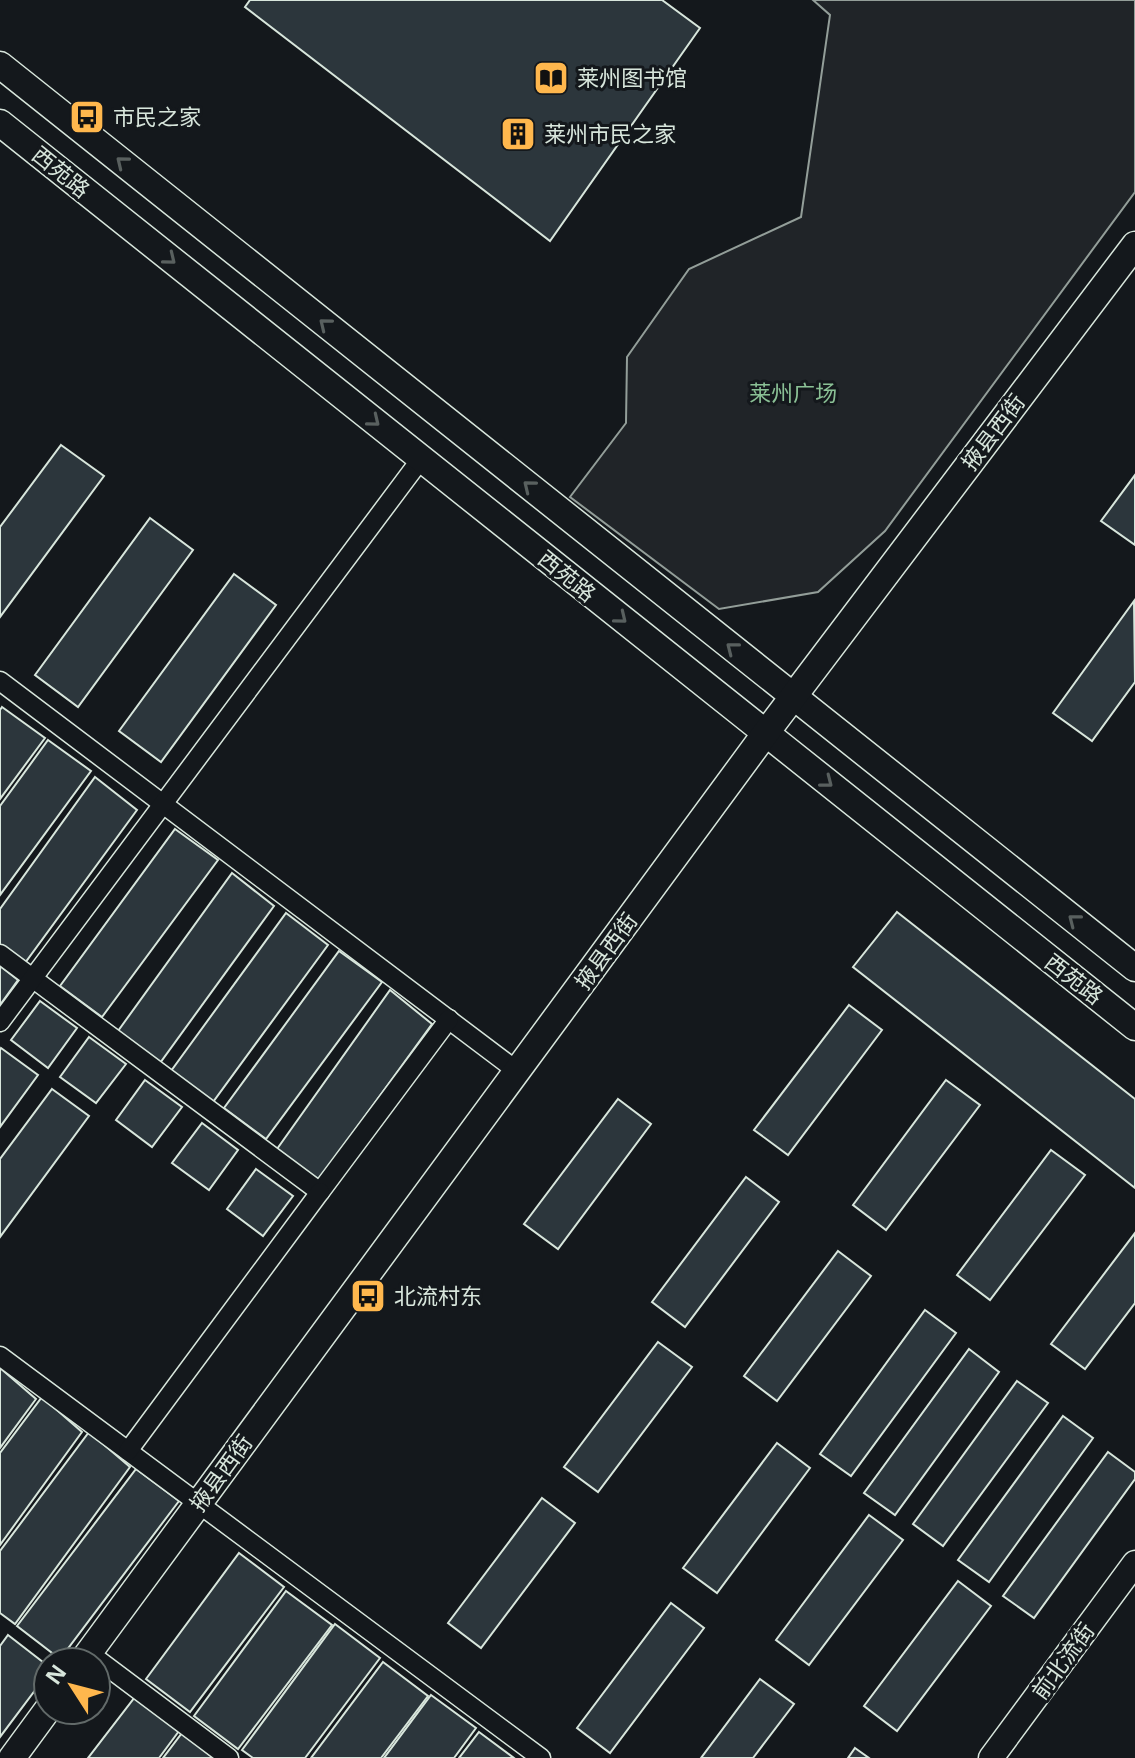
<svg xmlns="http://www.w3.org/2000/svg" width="1135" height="1758" viewBox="0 0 1135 1758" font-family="'Open Sans','Noto Sans SC',sans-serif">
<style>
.green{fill:#202428;stroke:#939e99;stroke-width:2}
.building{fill:#2c363c;stroke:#d8e6dc;stroke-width:2}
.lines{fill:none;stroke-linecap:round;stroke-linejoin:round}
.minor-casing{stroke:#d8e6dc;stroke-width:21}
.tertiary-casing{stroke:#d8e6dc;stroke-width:27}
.secondary-casing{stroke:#d8e6dc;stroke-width:29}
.minor{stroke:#14181c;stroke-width:18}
.tertiary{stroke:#14181c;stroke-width:24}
.secondary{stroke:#14181c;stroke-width:26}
.oneway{stroke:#59605f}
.labels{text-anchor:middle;stroke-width:6;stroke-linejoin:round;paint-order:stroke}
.poi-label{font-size:22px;fill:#d8e6dc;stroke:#14181c;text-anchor:start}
.street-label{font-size:22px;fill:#d8e6dc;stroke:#14181c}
.park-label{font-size:22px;fill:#8ac095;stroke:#14181c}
</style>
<rect width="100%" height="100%" fill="#14181c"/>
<polygon class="green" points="813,0 1135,0 1135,192 885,531 818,592 719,609 570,497 626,423 627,357 689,269 801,217 830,15"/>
<g class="building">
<polygon points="250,0 662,0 700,28 550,241 245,7"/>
<polygon points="61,445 104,476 0,617 0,527"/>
<polygon points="1135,475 1135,545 1101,521"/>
<polygon points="150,518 193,550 78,707 35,675"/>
<polygon points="234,574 276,605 161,762 119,731"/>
<polygon points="1134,601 1135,682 1092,741 1053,713"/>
<polygon points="2,707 45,738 0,799 0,710"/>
<polygon points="48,740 91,771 0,895 0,806"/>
<polygon points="95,777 137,810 22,967 0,950 0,909"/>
<polygon points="175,829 218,860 102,1017 60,986"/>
<polygon points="232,873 274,906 160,1063 118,1031"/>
<polygon points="897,912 1135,1099 1135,1188 853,967"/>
<polygon points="286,913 328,945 213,1102 171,1071"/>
<polygon points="339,951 382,982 266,1139 224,1108"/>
<polygon points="0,966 18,980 0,1005"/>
<polygon points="390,990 432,1024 318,1181 277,1149"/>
<polygon points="40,1001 77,1028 48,1068 11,1040"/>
<polygon points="849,1005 882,1030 788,1155 754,1130"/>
<polygon points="89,1037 126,1064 96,1103 60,1077"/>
<polygon points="1,1048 38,1075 0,1127 0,1050"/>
<polygon points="145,1080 182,1107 152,1147 116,1120"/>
<polygon points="946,1080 980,1105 886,1230 853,1205"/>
<polygon points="52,1089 89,1116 0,1237 0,1159"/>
<polygon points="618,1099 651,1124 558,1249 524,1224"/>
<polygon points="202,1123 238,1150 209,1190 172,1163"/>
<polygon points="1051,1150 1085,1175 990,1300 957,1275"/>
<polygon points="256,1169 293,1196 263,1236 227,1209"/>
<polygon points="746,1177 779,1202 685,1327 652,1302"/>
<polygon points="1135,1233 1135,1303 1085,1369 1051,1344"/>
<polygon points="838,1251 871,1276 777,1401 744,1376"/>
<polygon points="925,1310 956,1333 851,1476 820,1454"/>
<polygon points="658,1342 692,1367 598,1492 564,1467"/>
<polygon points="969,1349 999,1372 895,1515 864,1493"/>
<polygon points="0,1368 36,1399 0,1448"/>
<polygon points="1017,1381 1048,1403 943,1546 913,1524"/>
<polygon points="42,1397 82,1432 0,1545 0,1453"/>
<polygon points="1063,1416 1093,1438 989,1582 958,1560"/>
<polygon points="89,1432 130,1467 15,1624 0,1613 0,1551"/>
<polygon points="777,1443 810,1468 717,1593 683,1568"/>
<polygon points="1108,1452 1135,1472 1135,1479 1034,1618 1003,1596"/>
<polygon points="136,1469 179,1501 60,1659 17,1626"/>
<polygon points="542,1498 575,1523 481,1648 448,1623"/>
<polygon points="869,1515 903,1540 809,1665 776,1640"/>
<polygon points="239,1553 284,1587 190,1712 146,1679"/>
<polygon points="958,1581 991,1606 897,1731 864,1706"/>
<polygon points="286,1591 332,1625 238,1749 194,1716"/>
<polygon points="671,1603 704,1628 610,1753 577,1728"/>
<polygon points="335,1624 380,1658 305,1758 253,1758 242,1750"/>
<polygon points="8,1635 48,1666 48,1673 0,1737 0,1646"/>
<polygon points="383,1662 428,1696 381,1758 311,1758"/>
<polygon points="760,1679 794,1704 753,1758 701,1758"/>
<polygon points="431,1695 476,1728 454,1758 384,1758"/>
<polygon points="135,1697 179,1731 159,1758 88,1758"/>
<polygon points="479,1732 514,1758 459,1758"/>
<polygon points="182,1733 214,1758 163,1758"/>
<polygon points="855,1748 869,1758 848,1758"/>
</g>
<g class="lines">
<g class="minor-casing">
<g id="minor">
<polyline points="0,681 517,1071"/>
<polyline points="0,954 320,1192 449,1019"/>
<polyline points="0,1022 421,459"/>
<polyline points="0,1356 541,1758"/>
<polyline points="128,1451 320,1192"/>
<polyline points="89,1653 229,1758"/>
</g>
</g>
<g class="tertiary-casing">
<polyline id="tertiary" points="991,1758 1135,1563"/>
</g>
<g class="secondary-casing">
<g id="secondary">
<polyline points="0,65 1135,968"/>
<polyline points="0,123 1135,1027"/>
<polyline points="82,1662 765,734 1135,245"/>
<polyline points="12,1758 48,1709"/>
</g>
</g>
<use href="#minor" class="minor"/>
<use href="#tertiary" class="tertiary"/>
<use href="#secondary" class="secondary"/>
</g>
<defs><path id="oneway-chevron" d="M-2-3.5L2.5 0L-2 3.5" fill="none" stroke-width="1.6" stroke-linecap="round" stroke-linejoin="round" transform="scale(2)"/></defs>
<g class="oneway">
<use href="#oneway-chevron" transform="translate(122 162) rotate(-141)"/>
<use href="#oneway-chevron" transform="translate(170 259) rotate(39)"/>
<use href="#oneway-chevron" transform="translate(325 324) rotate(-141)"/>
<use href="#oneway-chevron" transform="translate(374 421) rotate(39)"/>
<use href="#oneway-chevron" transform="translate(529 486) rotate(-141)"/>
<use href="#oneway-chevron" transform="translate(621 618) rotate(39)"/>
<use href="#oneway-chevron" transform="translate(732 648) rotate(-142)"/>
<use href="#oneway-chevron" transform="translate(827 782) rotate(38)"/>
<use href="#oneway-chevron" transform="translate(1074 920) rotate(-142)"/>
</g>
<defs>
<g id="library-square" transform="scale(1.8)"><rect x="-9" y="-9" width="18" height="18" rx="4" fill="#ffb74d" stroke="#14181c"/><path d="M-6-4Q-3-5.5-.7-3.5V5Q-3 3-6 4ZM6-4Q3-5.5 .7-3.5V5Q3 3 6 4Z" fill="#111"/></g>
<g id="bus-square" transform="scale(1.8)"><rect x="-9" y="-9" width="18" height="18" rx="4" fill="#ffb74d" stroke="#14181c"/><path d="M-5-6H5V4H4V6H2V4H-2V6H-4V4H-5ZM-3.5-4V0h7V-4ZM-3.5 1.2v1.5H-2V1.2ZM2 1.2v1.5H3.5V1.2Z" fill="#111"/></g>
<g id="building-square" transform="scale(1.8)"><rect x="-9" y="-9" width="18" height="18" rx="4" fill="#ffb74d" stroke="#14181c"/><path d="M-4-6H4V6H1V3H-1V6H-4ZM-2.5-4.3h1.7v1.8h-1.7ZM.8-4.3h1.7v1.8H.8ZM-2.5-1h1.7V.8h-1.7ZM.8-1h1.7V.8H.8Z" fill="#111"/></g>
</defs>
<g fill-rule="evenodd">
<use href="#library-square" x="551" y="78"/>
<use href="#bus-square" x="87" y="117"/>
<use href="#building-square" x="518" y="134"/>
<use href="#bus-square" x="368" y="1296"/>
</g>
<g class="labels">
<g class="poi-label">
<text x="577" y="86">莱州图书馆</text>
<text x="113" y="125">市民之家</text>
<text x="544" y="142">莱州市民之家</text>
<text x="394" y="1304">北流村东</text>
</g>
<g class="street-label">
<text transform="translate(61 172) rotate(39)" y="8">西苑路</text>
<text transform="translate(993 432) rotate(-53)" y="8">掖县西街</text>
<text transform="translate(567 576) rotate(39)" y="8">西苑路</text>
<text transform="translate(606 951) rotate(-54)" y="8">掖县西街</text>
<text transform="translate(1074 979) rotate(38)" y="8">西苑路</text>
<text transform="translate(221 1473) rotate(-54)" y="8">掖县西街</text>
<text transform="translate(1063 1661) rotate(-54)" y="8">前北流街</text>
</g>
<g class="park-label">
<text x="793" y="401">莱州广场</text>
</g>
</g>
<g transform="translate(72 1686) rotate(306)"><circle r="38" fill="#14181c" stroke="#626a69" stroke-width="2"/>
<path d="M0-6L14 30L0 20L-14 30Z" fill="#ffb74d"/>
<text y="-12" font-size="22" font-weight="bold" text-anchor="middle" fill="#d8e6dc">N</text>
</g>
</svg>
